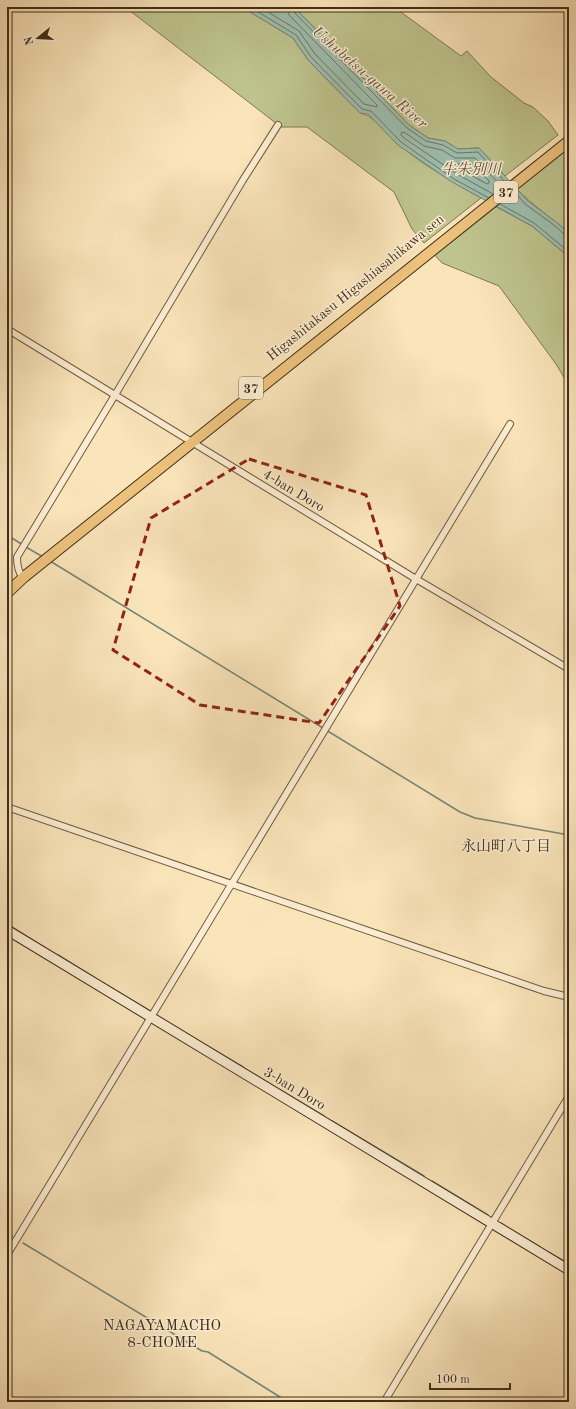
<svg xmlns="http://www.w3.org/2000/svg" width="576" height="1409" viewBox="0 0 576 1409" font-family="'Old Standard TT','Noto Serif JP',serif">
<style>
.green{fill:#bfc48f;stroke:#7f7953}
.water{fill:#9ebfaf;stroke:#788572}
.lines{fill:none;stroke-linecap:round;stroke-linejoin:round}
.shore{stroke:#6e7663;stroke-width:1}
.stream{stroke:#788572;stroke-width:1.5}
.street-casing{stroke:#6e5c40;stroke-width:8}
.secondary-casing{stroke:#3f2e17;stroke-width:11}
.primary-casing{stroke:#3f2e17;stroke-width:12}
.street{stroke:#fcedd2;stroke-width:6}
.secondary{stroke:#fcedd2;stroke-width:9}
.primary{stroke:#edc27d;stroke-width:10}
.marked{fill:none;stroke:#8f2418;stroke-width:3;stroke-dasharray:8 5;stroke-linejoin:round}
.labels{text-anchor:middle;stroke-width:3;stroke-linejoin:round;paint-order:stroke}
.shield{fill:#fcedd2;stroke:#78674f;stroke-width:1}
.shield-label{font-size:13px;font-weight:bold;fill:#3f2e17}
.street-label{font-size:14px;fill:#3f2e17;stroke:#fcedd2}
.water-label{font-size:15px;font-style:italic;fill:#57523d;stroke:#fcedd2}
.neighbourhood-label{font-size:15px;fill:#3f2e17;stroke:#fcedd2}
</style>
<rect width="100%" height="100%" fill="#fae4ba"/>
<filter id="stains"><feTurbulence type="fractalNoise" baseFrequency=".005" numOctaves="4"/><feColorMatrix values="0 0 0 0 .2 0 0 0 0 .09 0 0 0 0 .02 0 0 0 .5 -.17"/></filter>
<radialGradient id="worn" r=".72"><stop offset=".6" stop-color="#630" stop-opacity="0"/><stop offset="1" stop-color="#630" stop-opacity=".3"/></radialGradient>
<g class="green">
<path d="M125,7H242L293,38L308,60L360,113C372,115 380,126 389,135C412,159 451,181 481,198L424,243L412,229L394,192L307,127H281Z"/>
<polygon points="294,7 394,7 461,56 467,51 491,77 524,103 533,107 548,121 558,135 505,176 479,148 458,149 445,141 428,138 409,125"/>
<path d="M569,148V233C552,218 533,206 517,189Z"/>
<polygon points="491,204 532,226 569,257 569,386 556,364 499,286 442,263 431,251"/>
</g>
<polygon class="water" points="242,7 294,7 409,125 428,138 445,141 458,149 479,148 528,201 556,222 569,233 569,257 532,226 452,182 398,145 368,114 360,113 308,60 293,38"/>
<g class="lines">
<g class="shore">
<polyline points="250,7 296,35 311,57 362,109 371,111 401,142 454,179 489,198"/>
<polyline points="260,7 299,31 315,54 364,104 377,107 377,105 289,15 287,7"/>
<polyline points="292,7 293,11 407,128 426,141 443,145 457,153 478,152 506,183"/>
<polygon points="458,164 473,164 489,181 489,183 487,184 460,169 457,167"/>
<polyline points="515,192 525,204 554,225 565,235 569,236"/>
<polyline points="493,194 457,174 404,138 401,135 401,133 404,132 424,146 442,150 455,158 475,158 502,187"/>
<polyline points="500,204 534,223 569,252"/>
</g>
<g class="stream">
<polyline points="7,535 23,545"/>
<polyline points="26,547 43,557"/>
<polyline points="50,561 323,728"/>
<polyline points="326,730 460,812 475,818 569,835"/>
<polyline points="7,924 50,951"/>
<polyline points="58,955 95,978"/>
<polyline points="103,983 150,1011"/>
<polyline points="202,1043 243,1067"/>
<polyline points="280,1090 324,1116"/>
<polyline points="332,1121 424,1176"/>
<polyline points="432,1181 488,1215"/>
<polyline points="501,1223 540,1247"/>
<polyline points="7,1233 12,1236"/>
<polyline points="23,1243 202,1351 208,1352 288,1402"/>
<polyline points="548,1252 569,1264"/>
</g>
<g class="street-casing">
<g id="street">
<polyline points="7,329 416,579 569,669"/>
<path d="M23,578C18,572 17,566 17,557L115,395L243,180L278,125"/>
<polyline points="7,807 544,991 569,997"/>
<polyline points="7,1255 510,424"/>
<polyline points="384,1402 569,1096"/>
</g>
</g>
<g class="secondary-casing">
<polyline id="secondary" points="7,930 569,1270"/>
</g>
<g class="primary-casing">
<polyline id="primary" points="7,593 24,577 569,141"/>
</g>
<use href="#street" class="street"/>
<use href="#secondary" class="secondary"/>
<use href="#primary" class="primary"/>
</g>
<path class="marked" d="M249,459L366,495L400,606L319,723L200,705L113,650L151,518Z"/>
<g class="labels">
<g class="shield">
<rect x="494" y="181" width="24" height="22" rx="3"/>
<rect x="239" y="377" width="24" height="22" rx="3"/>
</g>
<g class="shield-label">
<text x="506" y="197">37</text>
<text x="251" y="393">37</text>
</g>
<g class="street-label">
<text transform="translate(355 287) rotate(-39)" y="5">Higashitakasu Higashiasahikawa sen</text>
<text transform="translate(294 490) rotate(31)" y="5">4-ban Doro</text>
<text transform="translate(295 1088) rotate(31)" y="5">3-ban Doro</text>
</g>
<g class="water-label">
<text transform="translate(370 77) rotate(41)" y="5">Ushubetsu-gawa River</text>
<text x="471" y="174">牛朱別川</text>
</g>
<g class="neighbourhood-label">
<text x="506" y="851">永山町八丁目</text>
<text x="162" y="1330">NAGAYAMACHO<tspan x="162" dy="17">8-CHOME</tspan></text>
</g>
</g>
<rect width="576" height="1409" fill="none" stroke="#fae4ba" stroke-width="24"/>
<rect x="8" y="8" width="560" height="1393" fill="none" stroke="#3f2e17" stroke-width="2"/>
<rect x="12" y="12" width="552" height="1385" fill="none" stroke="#3f2e17"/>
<g transform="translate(38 38) rotate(252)" stroke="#fcedd2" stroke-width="3" paint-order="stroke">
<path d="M0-3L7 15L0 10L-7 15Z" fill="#3f2e17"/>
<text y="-6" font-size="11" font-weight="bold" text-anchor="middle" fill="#3f2e17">N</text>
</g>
<path d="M430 1383v6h80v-6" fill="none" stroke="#3f2e17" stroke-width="2"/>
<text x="436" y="1383" font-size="12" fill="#3f2e17" stroke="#fcedd2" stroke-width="3" paint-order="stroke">100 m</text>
<rect width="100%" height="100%" filter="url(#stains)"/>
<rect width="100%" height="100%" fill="url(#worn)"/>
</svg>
